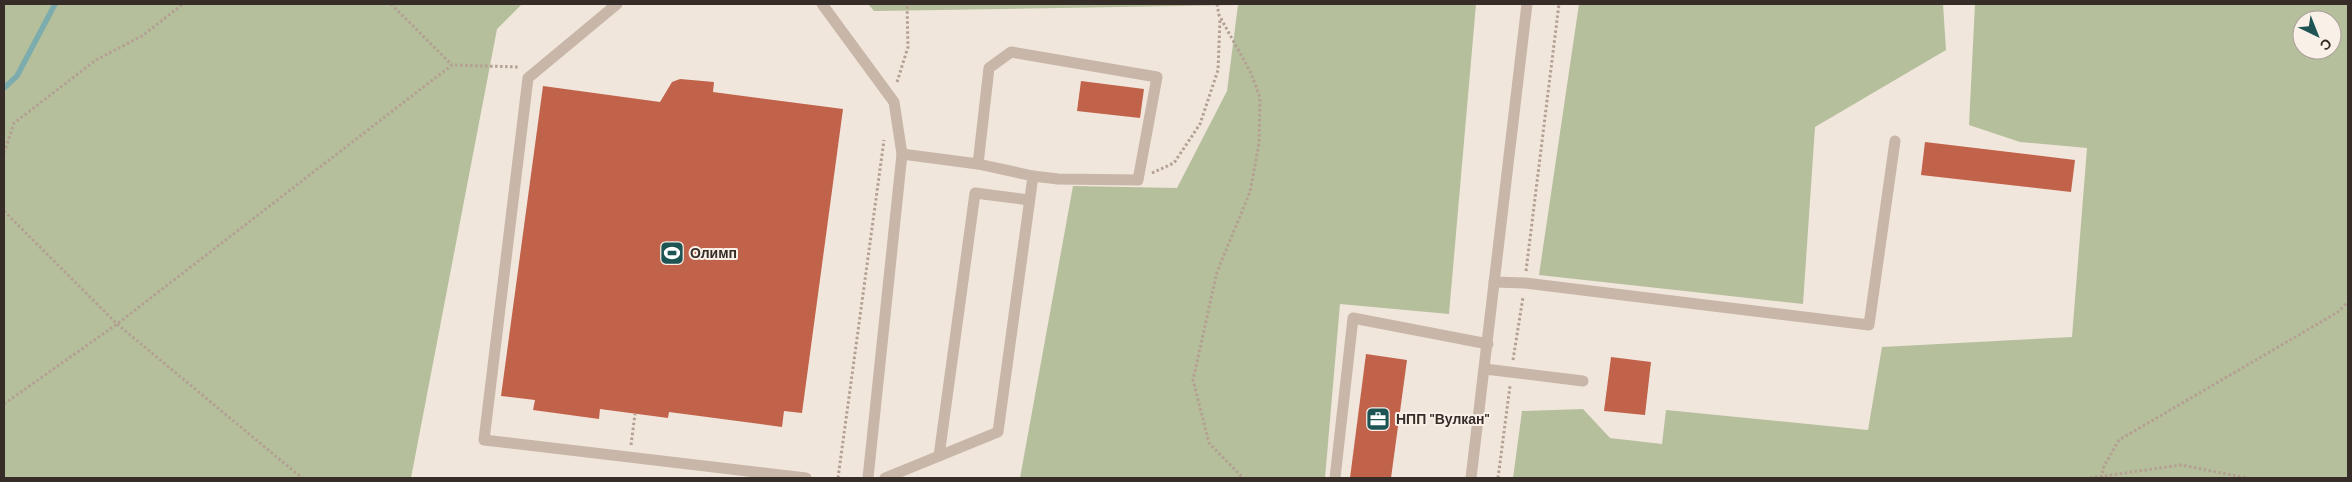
<svg xmlns="http://www.w3.org/2000/svg" width="2352" height="482" viewBox="0 0 2352 482" font-family="'DM Sans',sans-serif">
<style>
.green{fill:#b5bf9c;fill-rule:evenodd}
.lines{fill:none;stroke-linecap:round;stroke-linejoin:round}
.stream{stroke:#7cacad;stroke-width:5.5}
.building{fill:#c1624a}
.path{stroke:#b4a092;stroke-width:3;stroke-dasharray:2.5 2.5;stroke-linecap:butt}
.lane{stroke:#c8b6a8;stroke-width:11}
.labels{text-anchor:middle;stroke-width:4;stroke-linejoin:round;paint-order:stroke}
.poi-label{font-size:14px;font-weight:bold;fill:#362c28;stroke:#f9f0e8;text-anchor:start}
</style>
<rect width="100%" height="100%" fill="#f1e6dc"/>
<g class="green">
<polygon points="4,4 522,4 497,29 411,478 4,478"/>
<polygon points="868,4 1476,4 1449,314 1340,304 1325,478 1020,478 1073,186 1177,188 1227,91 1238,5 874,11"/>
<polygon points="1579,4 1943,4 1946,50 1815,127 1803,304 1539,275"/>
<path d="M1975,4H2348V478H1513L1522,411L1583,409L1610,438L1662,444L1666,410L1868,430L1882,347L2072,337L2087,148L2020,142L1969,125ZM2302,20H2332V50H2302Z"/>
</g>
<g class="lines">
<polyline class="stream" points="4,88 17,76 55,4"/>
</g>
<g class="building">
<polygon points="680,79 714,82 713,92 843,109 802,413 784,411 782,427 669,412 668,418 600,409 599,419 533,410 535,400 501,396 543,86 660,102 672,82"/>
<polygon points="1081,81 1144,89 1140,118 1077,111"/>
<polygon points="1925,142 2075,160 2071,192 1921,175"/>
<polygon points="1366,354 1407,360 1391,478 1350,478"/>
<polygon points="1611,357 1651,362 1645,415 1604,411"/>
</g>
<g class="lines">
<g class="path">
<polyline points="391,4 452,65"/>
<polyline points="1217,4 1219,15 1251,73 1260,98 1259,143 1250,192 1217,272 1193,380 1209,443 1243,478"/>
<polyline points="897,82 908,47 907,4"/>
<polyline points="4,153 14,123 96,60 142,36 183,4"/>
<polyline points="1152,173 1174,163 1200,124 1218,70 1220,19"/>
<polyline points="4,211 117,324 302,478"/>
<polyline points="1526,271 1559,4"/>
<polyline points="1513,360 1523,297"/>
<polyline points="4,404 117,324 452,65 519,67"/>
<polyline points="631,445 635,414"/>
<polyline points="838,478 884,140"/>
<polyline points="1498,478 1510,386"/>
<polyline points="2090,478 2181,465 2247,478"/>
<polyline points="2101,478 2104,466 2119,440 2338,312 2348,302"/>
</g>
<g class="lane">
<polyline points="617,4 528,78 484,440 806,478"/>
<polyline points="822,4 894,102 902,154 868,478"/>
<polyline points="978,164 989,68 1011,52 1157,77 1138,180 1058,179 1033,176"/>
<polyline points="1494,282 1525,283 1869,325 1895,141"/>
<polyline points="1485,369 1583,381"/>
<polyline points="939,456 975,193 1029,200"/>
<polyline points="885,478 998,432 1033,176 978,164 902,154"/>
<polyline points="1335,478 1353,318 1488,344"/>
<polyline points="1471,478 1527,4"/>
</g>
</g>
<defs>
<g id="stadium-square" transform="scale(1.25)"><rect x="-9" y="-9" width="18" height="18" rx="4" fill="#1f5455" stroke="#f9f0e8"/><path d="M0-5a6.5 5 0 1 0 0 10a6.5 5 0 1 0 0-10ZM-3.5-1.8h7v3.6h-7Z" fill="#fff"/></g>
<g id="office-square" transform="scale(1.25)"><rect x="-9" y="-9" width="18" height="18" rx="4" fill="#1f5455" stroke="#f9f0e8"/><path d="M-6-3h4V-5.5h4V-3h4V5H-6ZM-1-4.5V-3h2v-1.5ZM-6 0V1H6V0Z" fill="#fff"/></g>
</defs>
<g fill-rule="evenodd">
<use href="#stadium-square" x="672" y="253"/>
<use href="#office-square" x="1378" y="419"/>
</g>
<g class="labels">
<g class="poi-label">
<text x="690" y="258">Олимп</text>
<text x="1396" y="424">НПП "Вулкан"</text>
</g>
</g>
<rect width="2352" height="482" fill="none" stroke="#362c28" stroke-width="10"/>
<g transform="translate(2317 35) rotate(137)"><circle r="24" fill="#f9f0e8" stroke="#aba29b"/>
<path d="M0-4L9 19L0 12L-9 19Z" fill="#1f5455"/>
<text y="-8" font-size="14" font-weight="bold" text-anchor="middle" fill="#362c28">С</text>
</g>
</svg>
